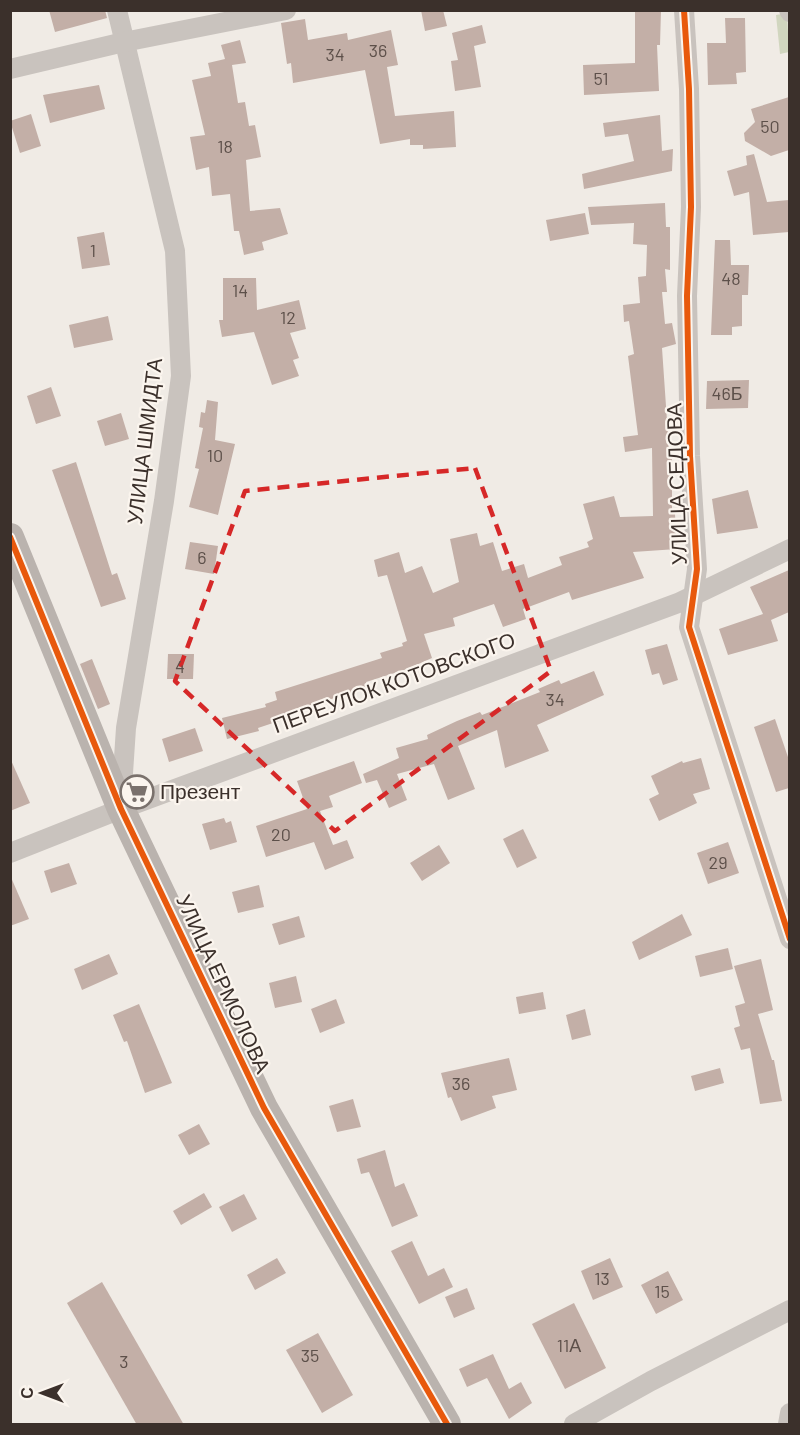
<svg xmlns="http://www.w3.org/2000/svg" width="800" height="1435" viewBox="0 0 800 1435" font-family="Barlow,sans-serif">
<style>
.green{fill:#d1d6bf}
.building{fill:#c3afa7}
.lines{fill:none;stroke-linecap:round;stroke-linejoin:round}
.street{stroke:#c9c3be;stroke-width:20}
.secondary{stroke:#bab3ae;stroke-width:28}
.cycleway-casing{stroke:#fbf5ee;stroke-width:10}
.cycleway{stroke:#e8590c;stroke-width:6}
.marked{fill:none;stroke:#d62828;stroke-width:4.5;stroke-dasharray:12 8;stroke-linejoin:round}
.labels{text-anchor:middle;stroke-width:4.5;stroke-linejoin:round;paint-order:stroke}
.number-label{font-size:18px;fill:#5d504a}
.street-label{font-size:21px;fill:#3b302b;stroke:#fbf5ee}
.poi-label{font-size:21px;fill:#3b302b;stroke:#fbf5ee;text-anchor:start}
</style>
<rect width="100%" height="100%" fill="#f0ebe5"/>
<polygon class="green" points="787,13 789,52 780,54 776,15"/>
<g class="building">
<polygon points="49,10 105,10 107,18 55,32"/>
<polygon points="421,10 443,10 447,26 425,31"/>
<polygon points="635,10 661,10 660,45 657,45 659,91 584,95 583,65 635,63"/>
<polygon points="725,18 745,18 746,72 736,73 737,84 708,85 707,43 726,43"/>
<polygon points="305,19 308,40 347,33 348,40 391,30 398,65 387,67 395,116 454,111 456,147 423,149 423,145 410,145 410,139 380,144 365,70 293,83 291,63 287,64 281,23"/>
<polygon points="482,25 486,43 474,46 481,87 455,91 451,61 458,60 452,33"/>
<polygon points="240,40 246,63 232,65 238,103 245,102 249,126 255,125 261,157 246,160 250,211 280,208 288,234 262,242 264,250 244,255 239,231 234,231 230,194 212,196 209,167 196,170 190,137 205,135 192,80 211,76 208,63 225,59 221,45"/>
<polygon points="99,85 105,109 50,123 43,95"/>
<polygon points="789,97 789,150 771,156 745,141 744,133 755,122 751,109"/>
<polygon points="31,114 41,146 20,153 10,121"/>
<polygon points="660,115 662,151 673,149 672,171 584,189 582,174 634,161 628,134 605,137 603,123"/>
<polygon points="754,154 767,202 789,200 789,232 753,235 749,192 734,196 727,171 747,165 746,156"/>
<polygon points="665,203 666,227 670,227 670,270 665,269 667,292 662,292 665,324 672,323 676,344 662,348 669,450 672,450 672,514 675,514 677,549 633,552 644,578 572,600 569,592 523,609 526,619 503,627 494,604 453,618 455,626 424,634 432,658 407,669 366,682 368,688 298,709 299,712 280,717 282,720 258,728 259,731 227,739 222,718 266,707 265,704 277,700 275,692 382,658 380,653 403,646 402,643 407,641 387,575 378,577 374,560 399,552 405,573 422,566 433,593 459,582 450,539 477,533 480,546 493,542 502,571 524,564 528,578 562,565 559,557 589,547 587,542 593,539 583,504 614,496 620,517 653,516 652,448 625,452 623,437 638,435 628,356 634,354 629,321 624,322 623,305 640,303 638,277 646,276 647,245 633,244 634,223 591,225 588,207"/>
<polygon points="585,213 589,234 550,241 546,220"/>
<polygon points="104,232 110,265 82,269 77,237"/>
<polygon points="715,240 730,240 731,265 749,265 748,295 742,295 742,326 732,327 732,335 711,335"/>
<polygon points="223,278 256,278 257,310 299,300 306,329 290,333 299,358 293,360 299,376 272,385 254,332 222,337 219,320 223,320"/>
<polygon points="108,316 113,340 74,348 69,325"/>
<polygon points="749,380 748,408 706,409 707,381"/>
<polygon points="51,387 61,416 36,424 27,396"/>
<polygon points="207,400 218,402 215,440 235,444 218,515 189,507 199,469 195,468 203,428 199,427 201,412 205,413"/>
<polygon points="121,413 129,439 105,446 97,421"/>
<polygon points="76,462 112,575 117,573 126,599 101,607 52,470"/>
<polygon points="748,490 758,528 717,534 712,499"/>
<polygon points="190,542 218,546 214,574 185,569"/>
<polygon points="789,570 789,612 771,620 778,641 728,655 719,629 763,614 750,587"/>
<polygon points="667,644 678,680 663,685 659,673 652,675 645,650"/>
<polygon points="168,654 194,654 193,679 167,679"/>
<polygon points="92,659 110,704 98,709 80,664"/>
<polygon points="594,671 604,695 537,725 549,751 505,768 497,730 458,746 475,789 448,800 434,764 397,774 407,800 389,808 377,780 366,783 363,774 399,758 396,748 428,739 427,735 457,721 480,712 482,715 540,692 538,689 559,680 561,684"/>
<polygon points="775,719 789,760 789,788 776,792 754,727"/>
<polygon points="195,728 203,751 169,762 162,739"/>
<polygon points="10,758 30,803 10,811"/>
<polygon points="701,758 710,789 693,794 697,803 659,821 649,799 659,794 651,776 682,761 683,763"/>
<polygon points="354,761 362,783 329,796 333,807 320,811 333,845 347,840 354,858 325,870 314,842 266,857 256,826 307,809 297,781"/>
<polygon points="224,818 226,823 231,821 237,842 210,850 202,824"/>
<polygon points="523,829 537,858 517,868 503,839"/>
<polygon points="728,842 739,873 708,884 697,853"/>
<polygon points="439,845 450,863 422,881 410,863"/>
<polygon points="69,863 77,884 51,893 44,871"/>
<polygon points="10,875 29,919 10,926"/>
<polygon points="259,885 264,907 238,913 232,892"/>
<polygon points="682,914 692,935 639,960 632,942"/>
<polygon points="299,916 305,937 279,945 272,924"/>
<polygon points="728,948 733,969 700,977 695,956"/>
<polygon points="109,954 118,974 82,990 74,969"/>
<polygon points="761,959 773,1010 758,1014 772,1060 774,1060 782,1101 760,1104 750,1048 741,1050 734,1028 740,1026 735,1006 745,1003 734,966"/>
<polygon points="296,976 302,1002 275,1008 269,983"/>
<polygon points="543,992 546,1009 519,1014 516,997"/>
<polygon points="336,999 345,1023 320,1033 311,1009"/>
<polygon points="139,1004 172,1083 145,1093 127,1041 124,1042 113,1015"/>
<polygon points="585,1009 591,1035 572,1040 566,1015"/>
<polygon points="509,1058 517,1090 492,1096 496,1108 461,1121 451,1097 448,1098 441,1073"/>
<polygon points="720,1068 724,1083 695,1091 691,1076"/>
<polygon points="353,1099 361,1127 337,1132 329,1106"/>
<polygon points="199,1124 210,1144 189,1155 178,1135"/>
<polygon points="385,1150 395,1187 404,1183 418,1216 392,1227 369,1172 361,1174 357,1159"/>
<polygon points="204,1193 212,1207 181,1225 173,1211"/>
<polygon points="244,1194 257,1219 232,1232 219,1207"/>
<polygon points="412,1241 428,1276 444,1268 453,1287 419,1304 391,1251"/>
<polygon points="277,1258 286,1273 255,1290 247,1275"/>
<polygon points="610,1258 623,1287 593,1300 581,1271"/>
<polygon points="668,1271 683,1300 656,1314 641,1285"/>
<polygon points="102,1282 184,1425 137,1425 67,1303"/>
<polygon points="467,1288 475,1309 454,1318 445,1297"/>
<polygon points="574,1303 606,1368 565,1389 532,1324"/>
<polygon points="318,1333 353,1395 322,1413 286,1350"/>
<polygon points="493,1354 509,1389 521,1382 532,1403 509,1419 487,1378 467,1387 459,1369"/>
</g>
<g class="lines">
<g class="street">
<polyline points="117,10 175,251 181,376 164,501 126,728 121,803"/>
<polyline points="684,10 689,89 691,207 687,296 690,456 697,569 689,627 790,939"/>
<polyline points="789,10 790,12"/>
<polyline points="10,69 124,42 286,10"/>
<polyline points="10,853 121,809 678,603 790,549"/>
<polyline points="574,1424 651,1381 790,1310"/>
<polyline points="788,1424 790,1413"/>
</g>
<polyline class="secondary" points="10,537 121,809 264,1108 447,1424"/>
<g class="cycleway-casing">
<g id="cycleway">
<polyline points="684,10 689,89 691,207 687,296 690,456 697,569 689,627 790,939"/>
<polyline points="10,537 121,809 264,1108 447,1424"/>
</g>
</g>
<use href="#cycleway" class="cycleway"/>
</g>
<path class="marked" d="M475,468L551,671L335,831L175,681L245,491Z"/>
<defs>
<g id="supermarket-ring" transform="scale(1.725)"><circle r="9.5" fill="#fbf5ee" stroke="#7a716c" stroke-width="1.5"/><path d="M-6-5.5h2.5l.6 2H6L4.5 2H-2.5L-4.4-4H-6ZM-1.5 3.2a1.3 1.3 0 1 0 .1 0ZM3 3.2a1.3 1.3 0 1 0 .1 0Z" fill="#7a716c"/></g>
</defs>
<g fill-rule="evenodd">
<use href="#supermarket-ring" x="137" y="792"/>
</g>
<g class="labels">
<g class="number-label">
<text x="378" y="57">36</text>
<text x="335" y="61">34</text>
<text x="601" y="85">51</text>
<text x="770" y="133">50</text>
<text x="225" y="153">18</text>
<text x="93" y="257">1</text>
<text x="731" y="285">48</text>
<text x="240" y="297">14</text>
<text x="288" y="324">12</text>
<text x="727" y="400">46Б</text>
<text x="215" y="462">10</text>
<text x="202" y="564">6</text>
<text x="180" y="673">4</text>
<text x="555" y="706">34</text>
<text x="281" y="841">20</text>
<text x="718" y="869">29</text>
<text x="461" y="1090">36</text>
<text x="602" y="1285">13</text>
<text x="662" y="1298">15</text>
<text x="569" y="1352">11А</text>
<text x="310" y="1362">35</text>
<text x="124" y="1368">3</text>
</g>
<g class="street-label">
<text transform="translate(145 441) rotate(-83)" y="7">УЛИЦА ШМИДТА</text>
<text transform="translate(677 484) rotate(-92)" y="7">УЛИЦА СЕДОВА</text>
<text transform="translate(394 683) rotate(-20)" y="7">ПЕРЕУЛОК КОТОВСКОГО</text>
<text transform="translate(223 984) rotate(65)" y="7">УЛИЦА ЕРМОЛОВА</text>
</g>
<g class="poi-label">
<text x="160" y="799">Презент</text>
</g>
</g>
<rect width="800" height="1435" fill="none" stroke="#3b302b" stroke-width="24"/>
<g transform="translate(42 1393) rotate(270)" stroke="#fbf5ee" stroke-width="4.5" paint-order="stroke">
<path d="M0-4.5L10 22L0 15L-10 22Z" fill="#3b302b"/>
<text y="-9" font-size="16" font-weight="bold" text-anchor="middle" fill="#3b302b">С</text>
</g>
</svg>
